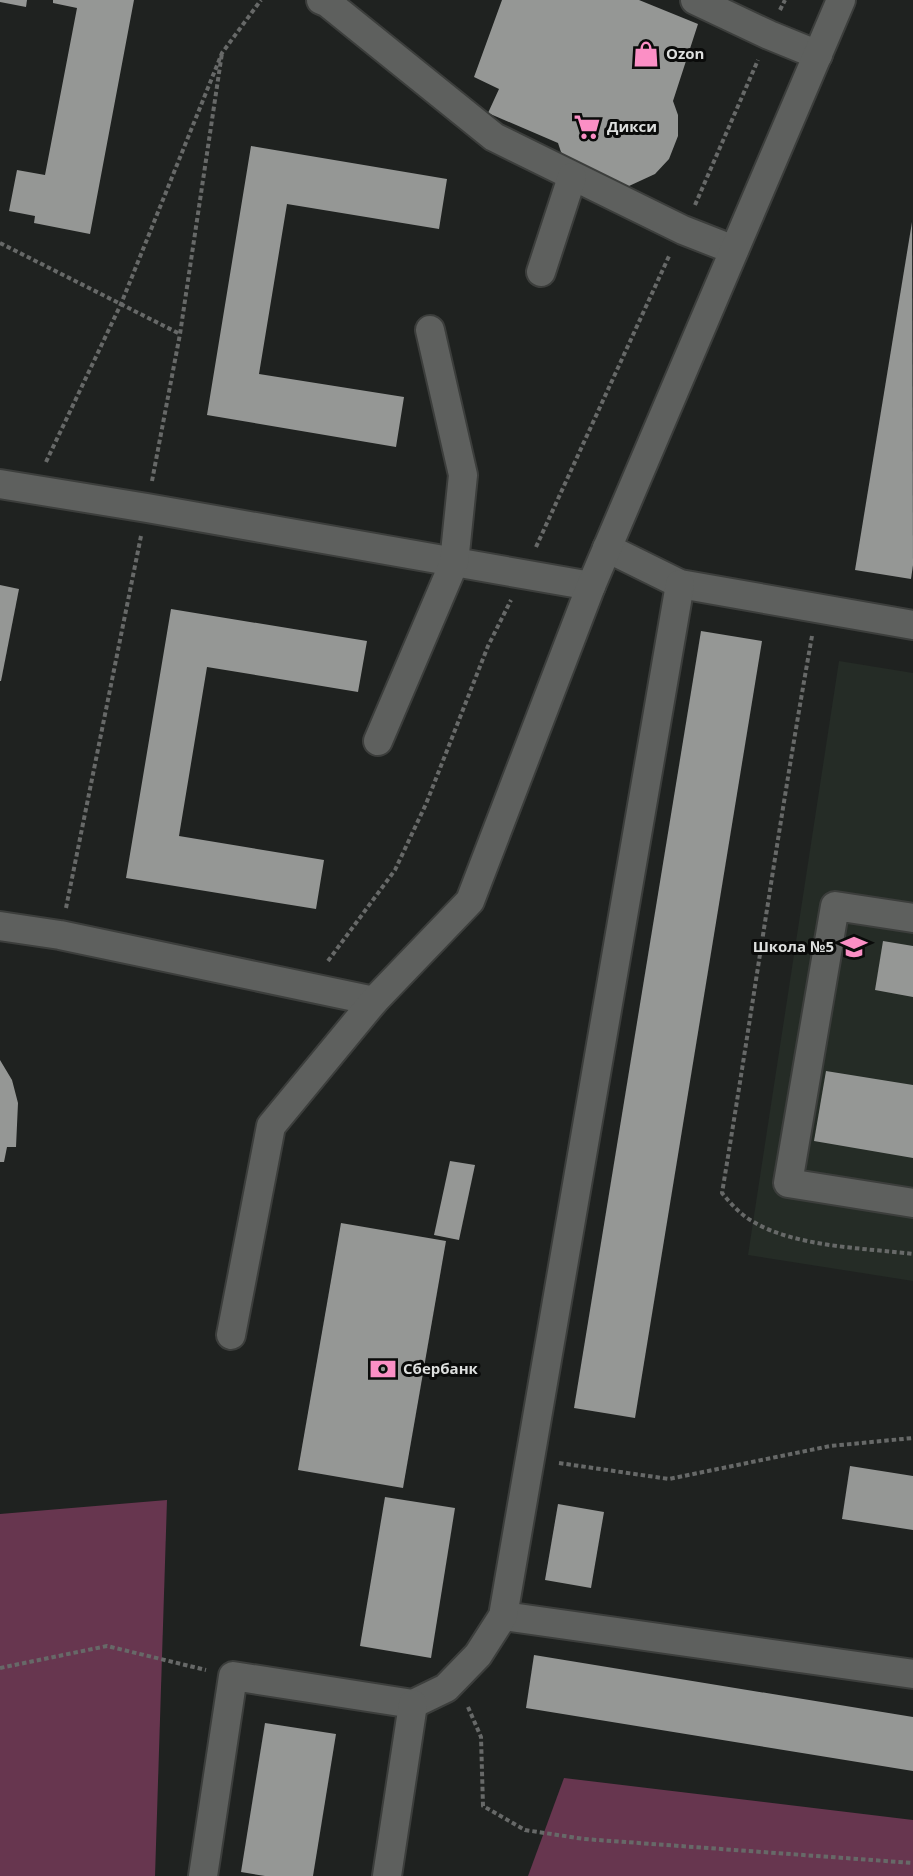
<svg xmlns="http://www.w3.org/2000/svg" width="913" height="1876" viewBox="0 0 913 1876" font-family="'Open Sans',sans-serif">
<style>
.built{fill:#252c26}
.green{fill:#67364f}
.building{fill:#959795}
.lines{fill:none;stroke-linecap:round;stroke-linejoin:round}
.minor-casing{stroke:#3c3e3c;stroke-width:32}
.path{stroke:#676968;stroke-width:4;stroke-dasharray:4.5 3;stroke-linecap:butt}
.minor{stroke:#5e605e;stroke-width:28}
.labels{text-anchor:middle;stroke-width:6;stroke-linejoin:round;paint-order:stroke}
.poi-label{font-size:15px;font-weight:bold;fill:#dddfde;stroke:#0a0b0a;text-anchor:start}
</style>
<rect width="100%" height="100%" fill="#1f2220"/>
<polygon class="built" points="839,661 913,673 913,1281 748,1255"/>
<g class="green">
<polygon points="167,1500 155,1876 0,1876 0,1514"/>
<polygon points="564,1778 913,1820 913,1876 528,1876"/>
</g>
<g class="building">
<polygon points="0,0 27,0 26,7 0,2"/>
<polygon points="53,0 134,0 90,234 34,223 35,216 9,211 17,170 45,175 77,8 53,3"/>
<polygon points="502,0 639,0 698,24 673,101 678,115 678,136 669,159 655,174 629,186 601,185 572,168 561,152 558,143 488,113 499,89 474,77"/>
<polygon points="251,146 447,179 439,229 287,204 259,374 404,397 396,447 207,415"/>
<polygon points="912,222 913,565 911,579 855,570"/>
<polygon points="0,585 19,589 1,681 0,681"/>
<polygon points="171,609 367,641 358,692 207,667 179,836 324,860 316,909 126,878"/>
<polygon points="701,631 762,641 635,1418 574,1408"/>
<polygon points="883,941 913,946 913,997 875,990"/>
<polygon points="0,1060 12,1080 18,1103 16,1147 7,1147 4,1162 0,1162"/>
<polygon points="826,1071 913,1085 913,1158 814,1141"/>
<polygon points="450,1161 475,1165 459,1240 434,1235"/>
<polygon points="341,1223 446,1241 403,1488 298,1470"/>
<polygon points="850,1466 913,1476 913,1530 842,1519"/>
<polygon points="385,1497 455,1508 431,1658 360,1646"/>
<polygon points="558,1504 604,1512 591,1588 545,1580"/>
<polygon points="534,1655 913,1717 913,1771 526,1708"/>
<polygon points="265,1723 336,1734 313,1876 265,1876 241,1872"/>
</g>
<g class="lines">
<g class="minor-casing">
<g id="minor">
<polyline points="321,0 328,3 494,137 683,230 734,250"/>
<polyline points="695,0 769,35 818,55"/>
<polyline points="541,272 572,177"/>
<polyline points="0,484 147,508 591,586"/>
<polyline points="607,548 680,584 913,625"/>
<polyline points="378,741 454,563 463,475 430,330"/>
<polyline points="913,918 835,906 788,1183 913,1203"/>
<polyline points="0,926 60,935 374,1001"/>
<polyline points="231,1335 271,1126 374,1001 470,901 591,586 841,0"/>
<polyline points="503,1616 913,1674"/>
<polyline points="203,1876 233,1676 413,1704 446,1688 478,1655 503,1616 680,584"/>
<polyline points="387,1876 413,1704"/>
</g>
</g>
<g class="path">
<polyline points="780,10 785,0"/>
<polyline points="695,205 758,60"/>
<polyline points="0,243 180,334"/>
<polyline points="46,462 121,304 222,53 261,0"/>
<polyline points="152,481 180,334 222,53"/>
<polyline points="536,547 670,254"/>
<path d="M812,636C779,821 753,1007 722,1193C731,1204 740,1214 752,1221C794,1247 864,1248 913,1254"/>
<polyline points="66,908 141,536"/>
<polyline points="328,961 395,870 426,804 488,646 511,600"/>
<polyline points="559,1463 669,1479 830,1446 913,1438"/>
<polyline points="0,1668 107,1646 206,1670"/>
<polyline points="468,1707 481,1737 483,1806 525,1830 584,1839 913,1863"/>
</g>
<use href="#minor" class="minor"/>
</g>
<defs>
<g id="shop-bare" transform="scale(2.07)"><path d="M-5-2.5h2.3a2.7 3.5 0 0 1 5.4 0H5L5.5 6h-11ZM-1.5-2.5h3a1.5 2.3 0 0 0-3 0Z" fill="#fb8fc5" stroke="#0a0b0a" stroke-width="2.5" paint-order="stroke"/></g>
<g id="supermarket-bare" transform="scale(2.07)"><path d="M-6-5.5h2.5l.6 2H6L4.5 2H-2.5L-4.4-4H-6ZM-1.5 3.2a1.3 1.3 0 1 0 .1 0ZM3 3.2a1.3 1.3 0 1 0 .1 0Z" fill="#fb8fc5" stroke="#0a0b0a" stroke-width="2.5" paint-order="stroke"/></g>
<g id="school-bare" transform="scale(2.07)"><path d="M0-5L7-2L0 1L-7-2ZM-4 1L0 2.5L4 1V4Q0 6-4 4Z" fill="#fb8fc5" stroke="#0a0b0a" stroke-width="2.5" paint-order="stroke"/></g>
<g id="bank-bare" transform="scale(2.07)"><path d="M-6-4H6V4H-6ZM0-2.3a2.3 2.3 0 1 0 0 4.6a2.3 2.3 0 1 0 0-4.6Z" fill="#fb8fc5" stroke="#0a0b0a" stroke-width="2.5" paint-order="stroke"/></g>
</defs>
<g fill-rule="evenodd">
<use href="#shop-bare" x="646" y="54"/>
<use href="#supermarket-bare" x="587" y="127"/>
<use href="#school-bare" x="854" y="947"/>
<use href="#bank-bare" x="383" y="1369"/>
</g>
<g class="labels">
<g class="poi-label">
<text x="666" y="59">Ozon</text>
<text x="607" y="132">Дикси</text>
<text x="834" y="952" text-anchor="end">Школа №5</text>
<text x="403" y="1374">Сбербанк</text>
</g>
</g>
</svg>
